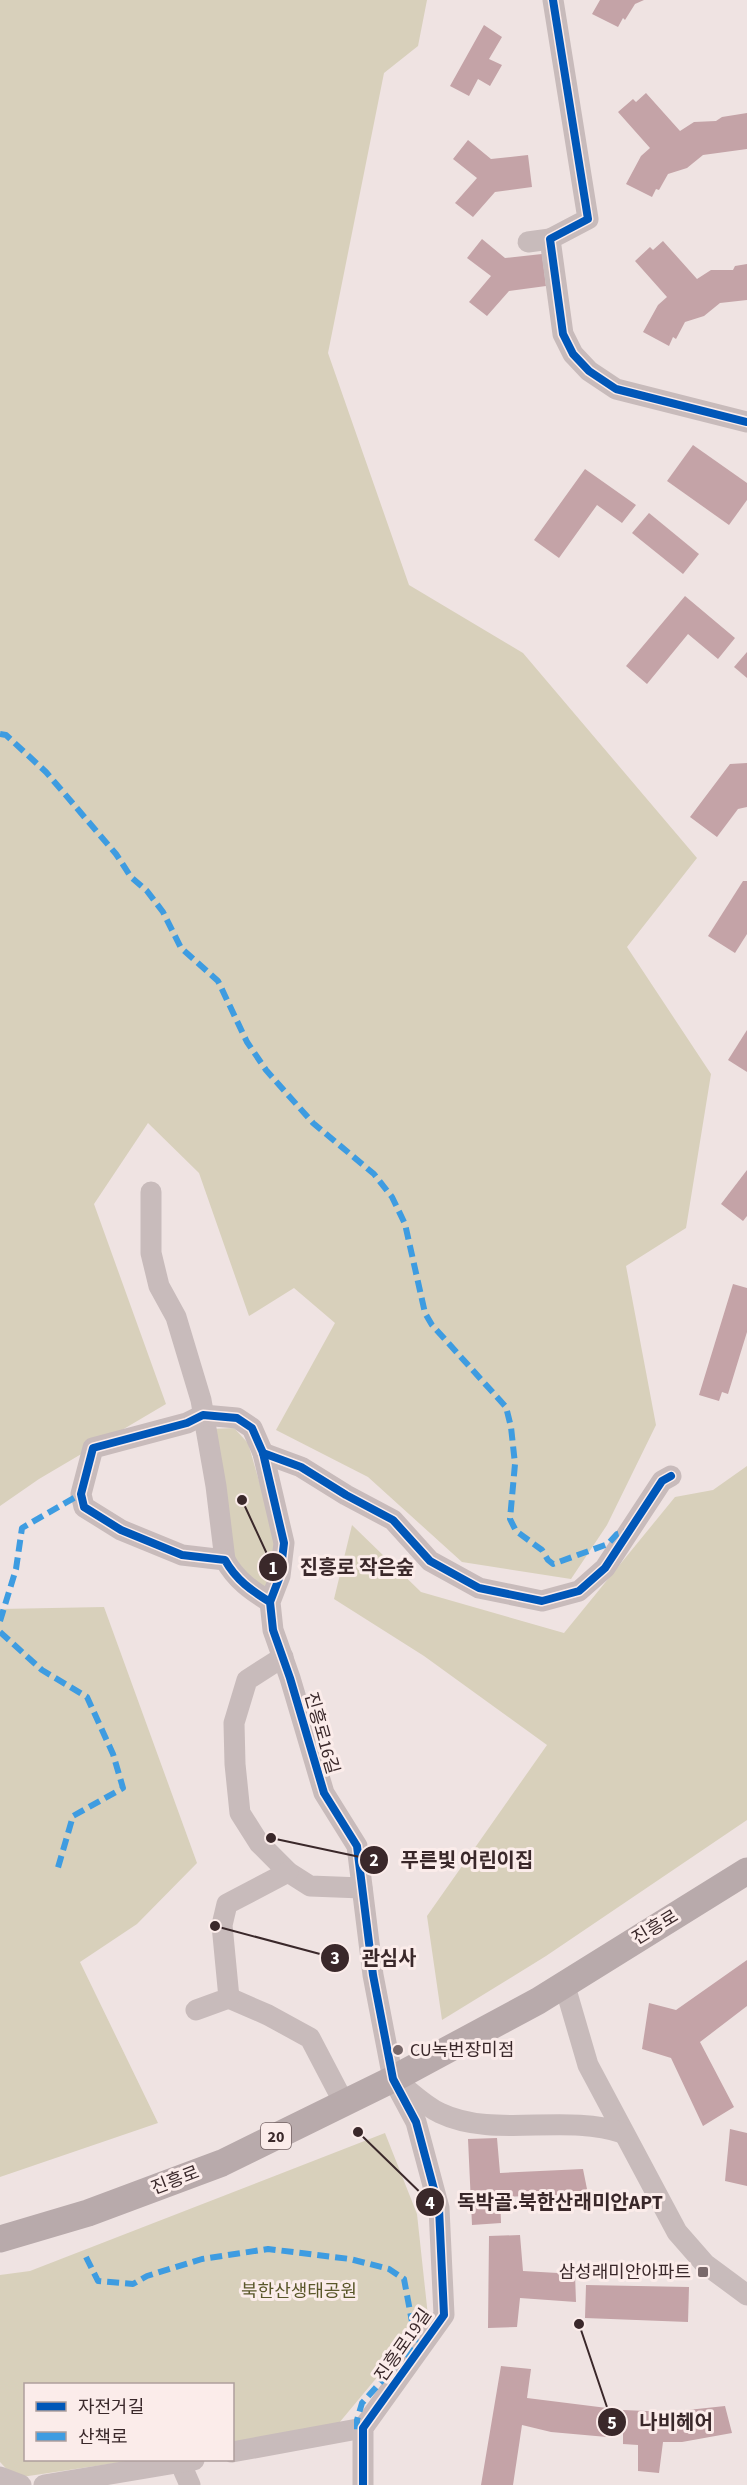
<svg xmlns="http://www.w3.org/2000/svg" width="747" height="2485" viewBox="0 0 747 2485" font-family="'Source Sans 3','Noto Sans KR',sans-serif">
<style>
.green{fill:#d8d0bb}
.building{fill:#c4a3a7}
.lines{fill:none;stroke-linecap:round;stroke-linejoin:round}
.minor{stroke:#c8bbbb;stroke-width:21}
.major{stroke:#b8aaab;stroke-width:27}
.quiet{stroke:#3e9ce1;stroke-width:6;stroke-dasharray:12 6;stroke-linecap:butt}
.cycleway-casing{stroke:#fbecea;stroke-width:11}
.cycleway{stroke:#0057b8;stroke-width:8}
.poi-dot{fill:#79696a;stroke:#fbecea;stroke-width:2}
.labels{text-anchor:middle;stroke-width:6;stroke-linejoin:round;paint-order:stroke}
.shield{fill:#fbecea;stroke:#746364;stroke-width:1.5}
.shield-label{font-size:16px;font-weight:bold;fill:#3a282a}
.street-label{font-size:18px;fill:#3a282a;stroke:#fbecea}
.poi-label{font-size:18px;fill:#3a282a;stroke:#fbecea;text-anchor:start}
.park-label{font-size:18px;fill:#5a572a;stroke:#fbecea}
.leader{fill:none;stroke:#3a282a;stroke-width:2}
.callout-dot{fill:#3a282a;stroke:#fbecea;stroke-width:2}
.mark-label{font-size:18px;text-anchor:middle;font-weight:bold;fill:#fff}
.callout-label{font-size:20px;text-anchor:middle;font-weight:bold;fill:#3a282a;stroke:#fbecea;stroke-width:6;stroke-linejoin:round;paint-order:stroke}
</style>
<rect width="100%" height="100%" fill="#efe3e2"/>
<g class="green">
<polygon points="0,0 427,0 418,46 384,73 328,353 409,585 523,653 697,858 627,947 711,1074 686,1228 626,1266 656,1425 607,1525 571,1579 462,1562 368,1477 276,1430 335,1323 294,1288 249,1316 199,1173 148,1123 94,1204 166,1404 39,1479 0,1506"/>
<polygon points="234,1428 248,1443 280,1553 270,1589 249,1583 230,1558 211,1429"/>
<polygon points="747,1466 747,1820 546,1956 442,2020 427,1916 547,1745 424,1656 334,1599 352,1525 421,1592 564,1633 675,1497 713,1490"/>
<polygon points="104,1607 197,1863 137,1924 80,1962 158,2123 0,2177 0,1609"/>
<polygon points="385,2133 417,2214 428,2316 334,2429 233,2445 232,2384 26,2384 26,2460 136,2460 15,2478 0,2462 0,2275 30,2271"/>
</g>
<g class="building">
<polygon points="600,0 644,0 635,4 625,20 623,18 618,27 592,14"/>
<polygon points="484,25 502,37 489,59 502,65 490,86 478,79 469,96 450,86"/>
<polygon points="646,93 680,131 694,122 716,121 722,117 747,113 747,149 703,155 687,168 668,174 659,190 656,189 652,197 626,184 641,156 650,148 618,112 633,99 636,102"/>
<polygon points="468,140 491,159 528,155 532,187 495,192 473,217 455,203 477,178 453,159"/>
<polygon points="482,239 505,258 542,254 546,286 509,291 487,316 469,302 491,276 467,258"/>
<polygon points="663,241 697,279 711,270 733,270 735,266 747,264 747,300 720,303 704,316 685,322 676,339 673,337 669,346 643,332 658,305 667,297 635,261 650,247 653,250"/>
<polygon points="693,445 747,483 747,500 729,525 667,481"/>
<polygon points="585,469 636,505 622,523 597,505 559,558 534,540"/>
<polygon points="649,513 699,554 683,574 632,533"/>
<polygon points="685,596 735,638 718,659 688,634 647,684 626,666"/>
<polygon points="747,652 747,678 734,667"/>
<polygon points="747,763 747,807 738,809 717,837 690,817 730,764"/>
<polygon points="743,881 747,881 747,934 735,953 708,936"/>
<polygon points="747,1030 747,1072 728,1060"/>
<polygon points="747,1170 747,1216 743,1221 721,1204"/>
<polygon points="733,1284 747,1288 747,1332 728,1394 722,1392 719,1401 699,1395"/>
<polygon points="747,1960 747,2006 700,2042 734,2107 703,2126 671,2058 642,2049 649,2003 676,2010"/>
<polygon points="730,2129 747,2133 747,2186 725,2181"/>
<polygon points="497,2138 500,2173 583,2169 588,2194 500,2197 501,2223 472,2225 468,2139"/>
<polygon points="520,2235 523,2271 575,2274 576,2302 520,2298 517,2327 488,2328 489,2236"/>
<polygon points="586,2285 689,2287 688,2322 585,2318"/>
<polygon points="501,2366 531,2369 527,2398 607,2408 607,2437 551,2432 522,2425 513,2485 481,2485"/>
<polygon points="725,2406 732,2433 682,2442 663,2442 659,2473 638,2471 638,2445 623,2444 623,2410 669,2412"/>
</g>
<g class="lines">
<g class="minor">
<polyline points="553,0 588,219 550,239 563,334 573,354 589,371 616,389 747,422"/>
<polyline points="528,242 550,239"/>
<polyline points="151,1192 151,1253 159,1286 176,1317 201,1400 216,1486 225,1560"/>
<polyline points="263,1453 301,1467 346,1495 393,1520 430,1561 479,1588 542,1601 579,1591 605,1568 662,1481 671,1476"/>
<path d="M270,1602C252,1591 236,1580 225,1560L182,1555L121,1530L84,1507L81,1494L93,1448L187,1423L203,1415L237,1418L252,1428L263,1453L284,1543L280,1576L270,1602L273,1630L290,1678L324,1793L357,1846L373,1975L393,2079L416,2122L439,2208L444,2315L363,2428V2485"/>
<polyline points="283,1657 247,1680 234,1723 235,1764 240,1813 259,1843 288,1872 310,1886 362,1888"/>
<polyline points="564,1983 588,2065 677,2232 705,2264 747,2295"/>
<polyline points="229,1998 268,2015 310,2038 344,2103"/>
<polyline points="196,2010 229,1998 222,1925 227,1904 288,1872"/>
<path d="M399,2083C412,2093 425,2106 440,2113C494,2139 564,2113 623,2133"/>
<polyline points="232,2452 363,2428"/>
<polyline points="180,2462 190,2485"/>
<polyline points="0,2477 21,2485"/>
<polyline points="44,2485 194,2460"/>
</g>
<polyline class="major" points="0,2239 88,2213 222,2163 393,2079 538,2001 747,1871"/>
<g class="quiet">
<polyline points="0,734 6,735 46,772 116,854 131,877 147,891 163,912 181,948 218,981 247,1042 266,1070 313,1123 374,1174 392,1197 405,1224 425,1313 432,1325 506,1407 511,1427 515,1464 510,1519 516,1531 542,1550 548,1560 553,1564 608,1544 617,1534 627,1531"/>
<polyline points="0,1621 16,1569 22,1528 81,1494"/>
<polyline points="0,1632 42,1670 87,1697 113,1754 123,1788 73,1816 57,1871"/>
<polyline points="86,2257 98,2281 133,2284 147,2276 202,2259 268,2249 350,2259 389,2269 404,2279 416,2343 362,2403 357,2420 357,2435"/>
</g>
<g class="cycleway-casing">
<g id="cycleway">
<polyline points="553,0 588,219 550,239 563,334 573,354 589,371 616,389 747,422"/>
<polyline points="263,1453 301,1467 346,1495 393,1520 430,1561 479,1588 542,1601 579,1591 605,1568 662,1481 671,1476"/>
<path d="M270,1602C252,1591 236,1580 225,1560L182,1555L121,1530L84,1507L81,1494L93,1448L187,1423L203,1415L237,1418L252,1428L263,1453L284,1543L280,1576L270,1602L273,1630L290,1678L324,1793L357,1846L373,1975L393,2079L416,2122L439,2208L444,2315L363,2428V2485"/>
</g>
</g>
<use href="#cycleway" class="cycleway"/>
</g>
<g class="poi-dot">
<circle cx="398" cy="2050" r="6"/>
<rect x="697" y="2266" width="12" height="12" rx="3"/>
</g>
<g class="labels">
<rect class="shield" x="261" y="2123" width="30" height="26" rx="4.5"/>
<g class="shield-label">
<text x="276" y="2142">20</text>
</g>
<g class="street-label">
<text transform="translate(322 1733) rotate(74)" y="6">진흥로16길</text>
<text transform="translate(655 1927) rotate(-31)" y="6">진흥로</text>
<text transform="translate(175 2180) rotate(-21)" y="6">진흥로</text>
<text transform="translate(403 2345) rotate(-55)" y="6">진흥로19길</text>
</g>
<g class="poi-label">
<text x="410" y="2056">CU녹번장미점</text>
<text x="691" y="2278" text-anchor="end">삼성래미안아파트</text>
</g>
<g class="park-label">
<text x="299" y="2297">북한산생태공원</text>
</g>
</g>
<path class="leader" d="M242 1500L273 1567M271 1838L374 1860M215 1926L335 1958M358 2132L430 2202M579 2324L612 2422"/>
<g class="callout-dot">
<circle cx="242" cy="1500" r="6"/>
<circle cx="271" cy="1838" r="6"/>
<circle cx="215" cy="1926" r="6"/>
<circle cx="358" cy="2132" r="6"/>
<circle cx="579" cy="2324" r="6"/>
<circle cx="273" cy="1567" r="15"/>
<circle cx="374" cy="1860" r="15"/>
<circle cx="335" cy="1958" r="15"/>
<circle cx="430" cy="2202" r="15"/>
<circle cx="612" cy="2422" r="15"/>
</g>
<g class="mark-label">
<text x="273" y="1574">1</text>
<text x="374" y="1866">2</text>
<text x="335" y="1964">3</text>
<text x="430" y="2209">4</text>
<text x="612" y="2429">5</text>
</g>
<g class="callout-label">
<text x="357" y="1574">진흥로 작은숲</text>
<text x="467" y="1867">푸른빛 어린이집</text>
<text x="389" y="1965">관심사</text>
<text x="560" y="2209">독박골.북한산래미안APT</text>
<text x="676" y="2429">나비헤어</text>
</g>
<rect x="24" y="2383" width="210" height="78" fill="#fbecea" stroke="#ae9e9d" stroke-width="1.5"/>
<rect x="36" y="2402" width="30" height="9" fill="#0057b8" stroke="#ae9e9d" stroke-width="1.5"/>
<text x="78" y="2413" font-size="18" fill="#3a282a">자전거길</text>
<rect x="36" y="2432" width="30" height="9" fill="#3e9ce1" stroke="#ae9e9d" stroke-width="1.5"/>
<text x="78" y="2443" font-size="18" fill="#3a282a">산책로</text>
</svg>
